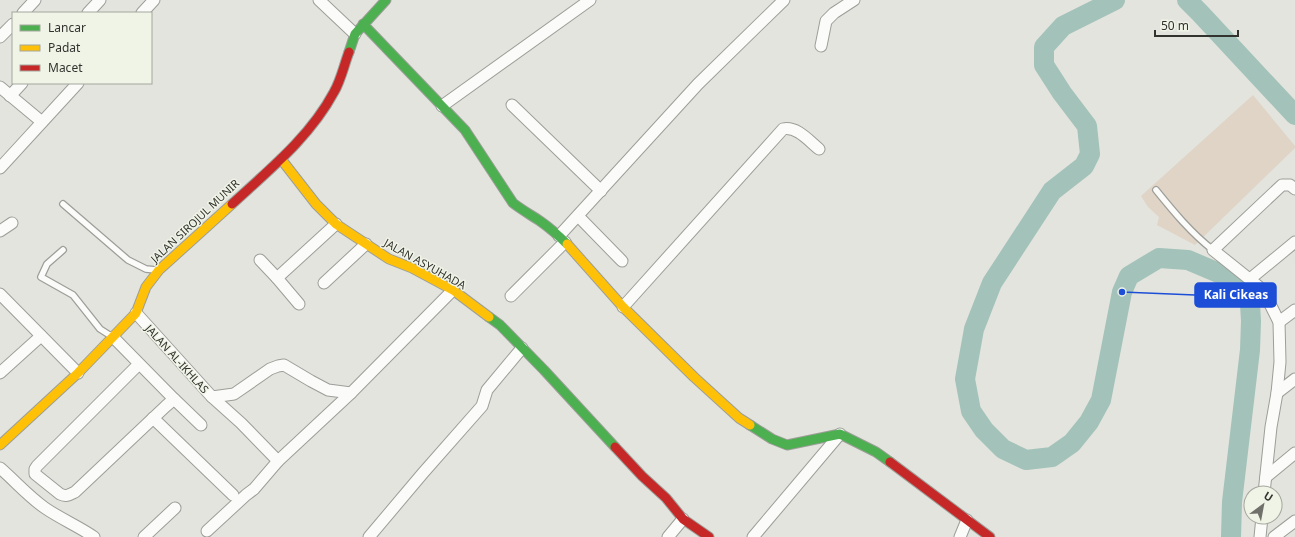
<svg xmlns="http://www.w3.org/2000/svg" width="1295" height="537" viewBox="0 0 1295 537" font-family="'Noto Sans',sans-serif">
<style>
.green{fill:#dfd4c6}
.lines{fill:none;stroke-linecap:round;stroke-linejoin:round}
.river{stroke:#a2c2ba;stroke-width:20}
.lane-casing{stroke:#9d9e99;stroke-width:8}
.street-casing{stroke:#9d9e99;stroke-width:13}
.fast-casing{stroke:#9d9e99;stroke-width:11}
.slow-casing{stroke:#9d9e99;stroke-width:11}
.jam-casing{stroke:#9d9e99;stroke-width:11}
.lane{stroke:#fbfbfa;stroke-width:5.5}
.street{stroke:#fbfbfa;stroke-width:11}
.fast{stroke:#4caf50;stroke-width:9}
.slow{stroke:#ffc107;stroke-width:9}
.jam{stroke:#c62828;stroke-width:9}
.labels{text-anchor:middle;stroke-width:3;stroke-linejoin:round;paint-order:stroke}
.street-label{font-size:11px;fill:#32332e;stroke:#f0f4e7}
.leader{fill:none;stroke:#1d4ed8;stroke-width:1.5}
.callout-dot{fill:#1d4ed8;stroke:#f0f4e7;stroke-width:1.5}
.callout{fill:#1d4ed8;stroke:#1d4ed8;stroke-width:1.5}
.callout-label{font-size:12px;text-anchor:middle;font-weight:bold;fill:#fff}
</style>
<rect width="100%" height="100%" fill="#e2e4dd"/>
<polygon class="green" points="1253,95 1295,146 1295,148 1195,245 1157,225 1159,217 1148,207 1141,196"/>
<g class="lines">
<g class="river">
<polyline points="1115,0 1063,26 1044,47 1044,65 1062,93 1087,126 1090,154 1084,166 1052,191 992,283 974,329 965,379 971,411 984,430 1003,449 1026,460 1052,457 1072,443 1089,422 1101,400 1122,292 1129,276 1159,258 1188,260 1221,274 1239,286 1250,304 1251,321 1250,350 1232,502 1231,537"/>
<polyline points="1187,0 1200,13 1295,115"/>
</g>
<g class="lane-casing">
<g id="lane">
<path d="M1156,190C1173,211 1191,233 1213,250"/>
<polyline points="63,204 128,260 146,269 156,270"/>
<polyline points="63,250 47,264 41,277 73,295 100,329 111,336"/>
</g>
</g>
<g class="street-casing">
<g id="street">
<polyline points="319,0 355,34"/>
<polyline points="23,13 35,0"/>
<polyline points="88,13 100,0"/>
<polyline points="142,13 154,0"/>
<polyline points="0,37 13,24"/>
<polyline points="821,46 826,21 834,13 854,0"/>
<polyline points="0,87 42,122"/>
<polyline points="10,96 22,83"/>
<polyline points="512,105 601,191"/>
<polyline points="442,106 590,0"/>
<polyline points="0,168 78,83"/>
<polyline points="578,216 622,261"/>
<polyline points="0,231 12,223"/>
<polyline points="559,236 698,84 784,0"/>
<polyline points="260,260 277,278 336,224"/>
<polyline points="277,278 299,304"/>
<polyline points="1250,279 1295,242"/>
<polyline points="324,283 366,244"/>
<polyline points="0,294 78,373"/>
<polyline points="511,296 565,242"/>
<path d="M623,307L783,129C797,126 809,141 819,149"/>
<polyline points="136,313 212,397 234,394 270,369 278,366 284,365 311,381 328,390 351,393"/>
<polyline points="1279,322 1295,310"/>
<path d="M113,337L174,399L166,406L75,492C69,495 66,497 60,494L35,474V469L37,466L139,364"/>
<polyline points="0,373 41,336"/>
<polyline points="1277,393 1295,379"/>
<polyline points="212,397 241,423 278,461"/>
<polyline points="174,399 201,425"/>
<polyline points="153,418 233,495"/>
<path d="M0,468C15,481 29,497 45,508C61,519 78,526 94,537"/>
<polyline points="1266,477 1295,453"/>
<polyline points="1264,493 1271,427 1277,393 1280,362 1279,322 1268,300 1258,286 1213,250 1282,185 1290,185 1295,189"/>
<polyline points="207,531 246,495 254,489 278,461 351,393 453,290"/>
<polyline points="144,537 175,508"/>
<polyline points="369,537 423,473 482,406 487,390 522,348"/>
<polyline points="668,537 683,519"/>
<polyline points="753,537 840,434"/>
<polyline points="960,537 967,520"/>
<polyline points="1260,537 1262,517"/>
<polyline points="1274,537 1295,521"/>
</g>
</g>
<g class="fast-casing">
<g id="fast">
<path d="M363,24L465,130L513,203C522,210 531,215 540,221C550,228 559,236 567,244"/>
<polyline points="349,52 355,34 386,0"/>
<polyline points="489,317 500,325 544,370 615,447"/>
<polyline points="750,425 772,439 787,445 840,434 876,452 890,462"/>
</g>
</g>
<g class="slow-casing">
<g id="slow">
<polyline points="281,159 316,204 336,224 389,259 412,268 453,290 489,317"/>
<polyline points="567,244 623,307 694,377 739,418 750,425"/>
<polyline points="0,445 78,373 136,313 146,287 159,270 232,204"/>
</g>
</g>
<g class="jam-casing">
<g id="jam">
<path d="M232,204C269,170 310,137 334,92C341,80 344,65 349,52"/>
<polyline points="615,447 642,476 666,498 683,519 709,537"/>
<polyline points="890,462 990,537"/>
</g>
</g>
<use href="#lane" class="lane"/>
<use href="#street" class="street"/>
<use href="#fast" class="fast"/>
<use href="#slow" class="slow"/>
<use href="#jam" class="jam"/>
</g>
<g class="labels">
<g class="street-label">
<text transform="translate(195 221) rotate(-43)" y="4">JALAN SIROJUL MUNIR</text>
<text transform="translate(425 264) rotate(29)" y="4">JALAN ASYUHADA</text>
<text transform="translate(177 359) rotate(48)" y="4">JALAN AL-IKHLAS</text>
</g>
</g>
<path class="leader" d="M1122 292L1195 295"/>
<circle class="callout-dot" cx="1122" cy="292" r="4"/>
<rect class="callout" x="1195" y="283" width="81" height="24" rx="4"/>
<g class="callout-label">
<text x="1236" y="299">Kali Cikeas</text>
</g>
<rect x="12" y="12" width="140" height="72" fill="#f0f4e7" stroke="#a4a79d"/>
<rect x="20" y="25" width="20" height="6" fill="#4caf50" stroke="#a4a79d"/>
<text x="48" y="32" font-size="12" fill="#32332e">Lancar</text>
<rect x="20" y="45" width="20" height="6" fill="#ffc107" stroke="#a4a79d"/>
<text x="48" y="52" font-size="12" fill="#32332e">Padat</text>
<rect x="20" y="65" width="20" height="6" fill="#c62828" stroke="#a4a79d"/>
<text x="48" y="72" font-size="12" fill="#32332e">Macet</text>
<g transform="translate(1263 505) rotate(32)"><circle r="19" fill="#f0f4e7" stroke="#a4a79d"/>
<path d="M0-3L7 15L0 10L-7 15Z" fill="#70716b"/>
<text y="-6" font-size="11" font-weight="bold" text-anchor="middle" fill="#32332e">U</text>
</g>
<path d="M1155 30v6h83v-6" fill="none" stroke="#32332e" stroke-width="2"/>
<text x="1161" y="30" font-size="12" fill="#32332e" stroke="#f0f4e7" stroke-width="3" paint-order="stroke">50 m</text>
</svg>
